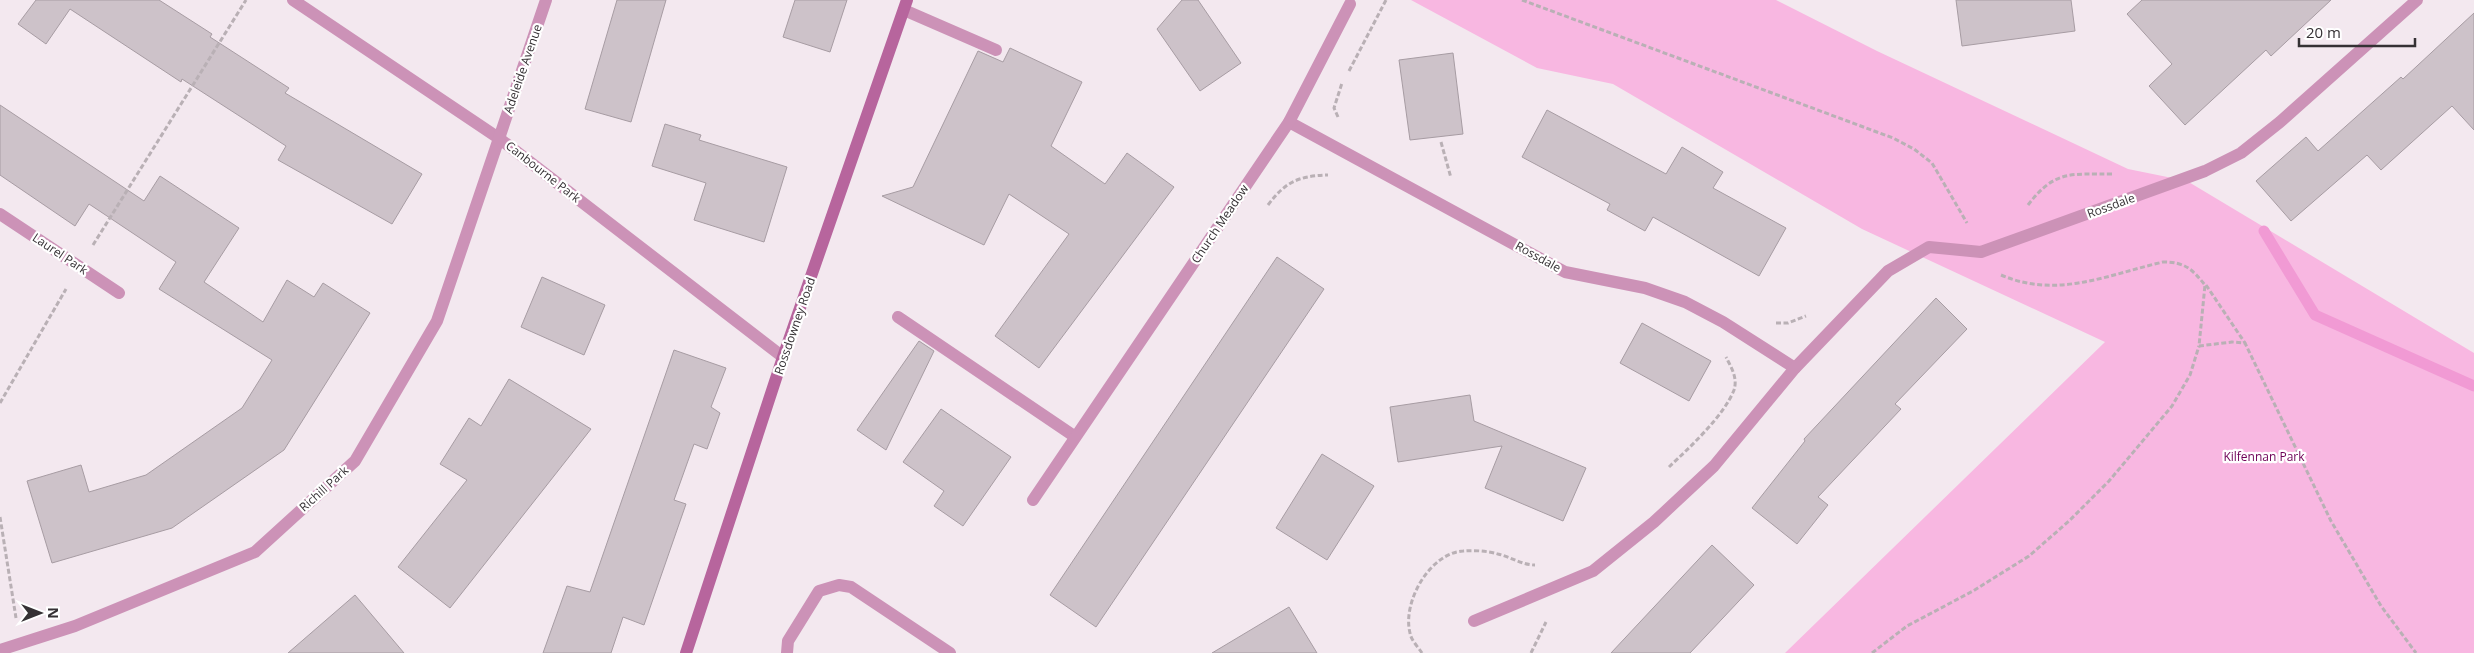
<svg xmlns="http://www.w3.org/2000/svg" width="2474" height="653" viewBox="0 0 2474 653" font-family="'Open Sans',sans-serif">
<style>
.green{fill:#f8b7e1}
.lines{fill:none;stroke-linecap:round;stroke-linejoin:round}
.stream{stroke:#f19ad4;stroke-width:11}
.building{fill:#cdc2c9;stroke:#a79ca3}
.path{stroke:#b9b0b5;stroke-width:3;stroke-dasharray:5 2.5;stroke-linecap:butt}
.service{stroke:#cc92b7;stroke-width:12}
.minor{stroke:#cc92b7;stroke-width:12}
.secondary{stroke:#b7659d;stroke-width:12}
.labels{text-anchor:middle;stroke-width:4.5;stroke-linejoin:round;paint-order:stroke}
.street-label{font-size:12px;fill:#353134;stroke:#fff}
.park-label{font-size:12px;fill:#6d0056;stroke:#fff}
</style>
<rect width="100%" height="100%" fill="#f3e8ef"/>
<polygon class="green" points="1411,0 1776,0 1877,51 2128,169 2187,181 2474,353 2474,653 1785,653 2105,342 1862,229 1613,84 1537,68"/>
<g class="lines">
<polyline class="stream" points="2264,231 2315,315 2474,386"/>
</g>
<g class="building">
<polygon points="36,0 159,0 212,34 210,37 289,88 285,93 422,174 392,224 278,160 286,146 182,79 181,82 70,9 46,44 18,24"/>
<polygon points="617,0 666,0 631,122 585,109"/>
<polygon points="795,0 847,0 830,52 783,37"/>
<polygon points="1182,0 1198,0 1241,63 1200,91 1157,29"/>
<polygon points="1956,0 2071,0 2075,31 1962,46"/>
<polygon points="2142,0 2331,0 2271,56 2266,50 2185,125 2149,86 2172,64 2127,14"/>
<polygon points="2474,13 2474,130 2452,106 2381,170 2367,155 2291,221 2256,181 2306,137 2318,151 2401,77 2403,79"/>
<polygon points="1010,48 1082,82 1051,146 1105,184 1127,153 1174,187 1039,368 995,336 1069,234 1009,194 984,245 882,196 913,187 978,51 1003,62"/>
<polygon points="1453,53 1463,134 1410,140 1399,60"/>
<polygon points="0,105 144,201 160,176 239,228 204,282 263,322 287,280 314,297 323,283 370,313 284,450 172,528 52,563 27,481 81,465 89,492 146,475 242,408 272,360 159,289 176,262 89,204 75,226 0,175"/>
<polygon points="1547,110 1666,174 1682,147 1723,172 1713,188 1786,228 1759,276 1653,217 1645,231 1607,210 1610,204 1522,157"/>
<polygon points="665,124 701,135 699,140 787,167 764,242 694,220 706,183 652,166"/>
<polygon points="1277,257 1324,289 1096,627 1050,595"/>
<polygon points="542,277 605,305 584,355 521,327"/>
<polygon points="1936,298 1967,329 1895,404 1901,409 1818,497 1828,505 1797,544 1752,508 1805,441 1804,439"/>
<polygon points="1642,323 1711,361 1689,401 1620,363"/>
<polygon points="919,341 934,351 886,450 857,430"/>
<polygon points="674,350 726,368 711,407 720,413 707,449 694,444 674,500 686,504 644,625 623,617 611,653 543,653 567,586 590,592"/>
<polygon points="509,379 591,429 450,608 398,567 467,480 440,464 469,418 481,426"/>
<polygon points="1470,395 1474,421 1586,468 1563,521 1485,488 1502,446 1398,462 1390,407"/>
<polygon points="941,409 1011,457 963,526 934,506 944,491 903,462"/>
<polygon points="1322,454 1374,486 1327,560 1276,528"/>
<polygon points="1712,545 1754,585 1690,653 1611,653"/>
<polygon points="355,595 404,653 288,653"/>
<polygon points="1289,607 1317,653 1212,653"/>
</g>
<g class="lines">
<g class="path">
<polyline points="1522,0 1893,138 1914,149 1932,163 1967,223"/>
<polyline points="1349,71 1386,0"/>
<polyline points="1338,117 1334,108 1342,83"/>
<polyline points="1441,142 1451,178"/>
<path d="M1268,205C1286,181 1299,176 1328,175"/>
<path d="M2028,205C2056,168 2073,175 2113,174"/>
<polyline points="93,245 246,0"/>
<path d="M2001,275C2057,299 2107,275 2163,262C2185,262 2192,269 2205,285L2199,346L2232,342L2245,343L2331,521L2381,606L2416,653"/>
<polyline points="2206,285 2245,343"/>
<polyline points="1776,323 1788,323 1806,316"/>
<polyline points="0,403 66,289"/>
<path d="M1669,467C1689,448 1724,416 1734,390C1738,378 1731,367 1726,357"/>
<polyline points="0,517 16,618"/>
<path d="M1422,653C1418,647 1411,640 1410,633C1402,602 1430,553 1463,551C1474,550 1488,551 1498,554C1511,557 1522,565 1535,565"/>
<polyline points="1531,653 1546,622"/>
<polyline points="1872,653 1907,626 1973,591 2029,556 2069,521 2109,481 2172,406 2190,375 2199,346"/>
</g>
<g class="service">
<polyline points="904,10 996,50"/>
<polyline points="787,653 788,641 819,591 839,585 851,587 950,653"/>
</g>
<g class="minor">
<polyline points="293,0 500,139 783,357"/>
<polyline points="1289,122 1565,272 1645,288 1685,302 1723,322 1795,368"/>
<polyline points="0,214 119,293"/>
<polyline points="898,317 1074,436"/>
<polyline points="1033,500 1289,122 1350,4"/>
<polyline points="1474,621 1593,571 1654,522 1714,466 1795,368 1888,271 1929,247 1981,252 2205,171 2241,153 2280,122 2417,0"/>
<polyline points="0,650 75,626 255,552 355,461 437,321 546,0"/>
</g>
<polyline class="secondary" points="686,653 783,357 907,0"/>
</g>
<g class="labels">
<g class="street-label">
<text transform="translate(523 69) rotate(-71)" y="4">Adeleide Avenue</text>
<text transform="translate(543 172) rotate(38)" y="4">Canbourne Park</text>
<text transform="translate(2111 206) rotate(-20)" y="4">Rossdale</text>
<text transform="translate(1220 224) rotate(-56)" y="4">Church Meadow</text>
<text transform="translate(60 254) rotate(34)" y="4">Laurel Park</text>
<text transform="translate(1538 257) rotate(29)" y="4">Rossdale</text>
<text transform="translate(795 326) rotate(-71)" y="4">Rossdowney Road</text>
<text transform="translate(324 489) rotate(-42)" y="4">Richill Park</text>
</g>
<g class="park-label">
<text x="2264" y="461">Kilfennan Park</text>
</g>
</g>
<g transform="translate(40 613) rotate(90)" stroke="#ffffff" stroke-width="4" paint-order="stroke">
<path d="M0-4L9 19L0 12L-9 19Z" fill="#353134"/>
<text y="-8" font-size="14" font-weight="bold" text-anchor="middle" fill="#353134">N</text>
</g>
<path d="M2299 38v8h116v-8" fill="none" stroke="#353134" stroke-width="2.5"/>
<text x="2306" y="38" font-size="15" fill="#353134" stroke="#ffffff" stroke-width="4" paint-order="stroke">20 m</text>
</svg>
